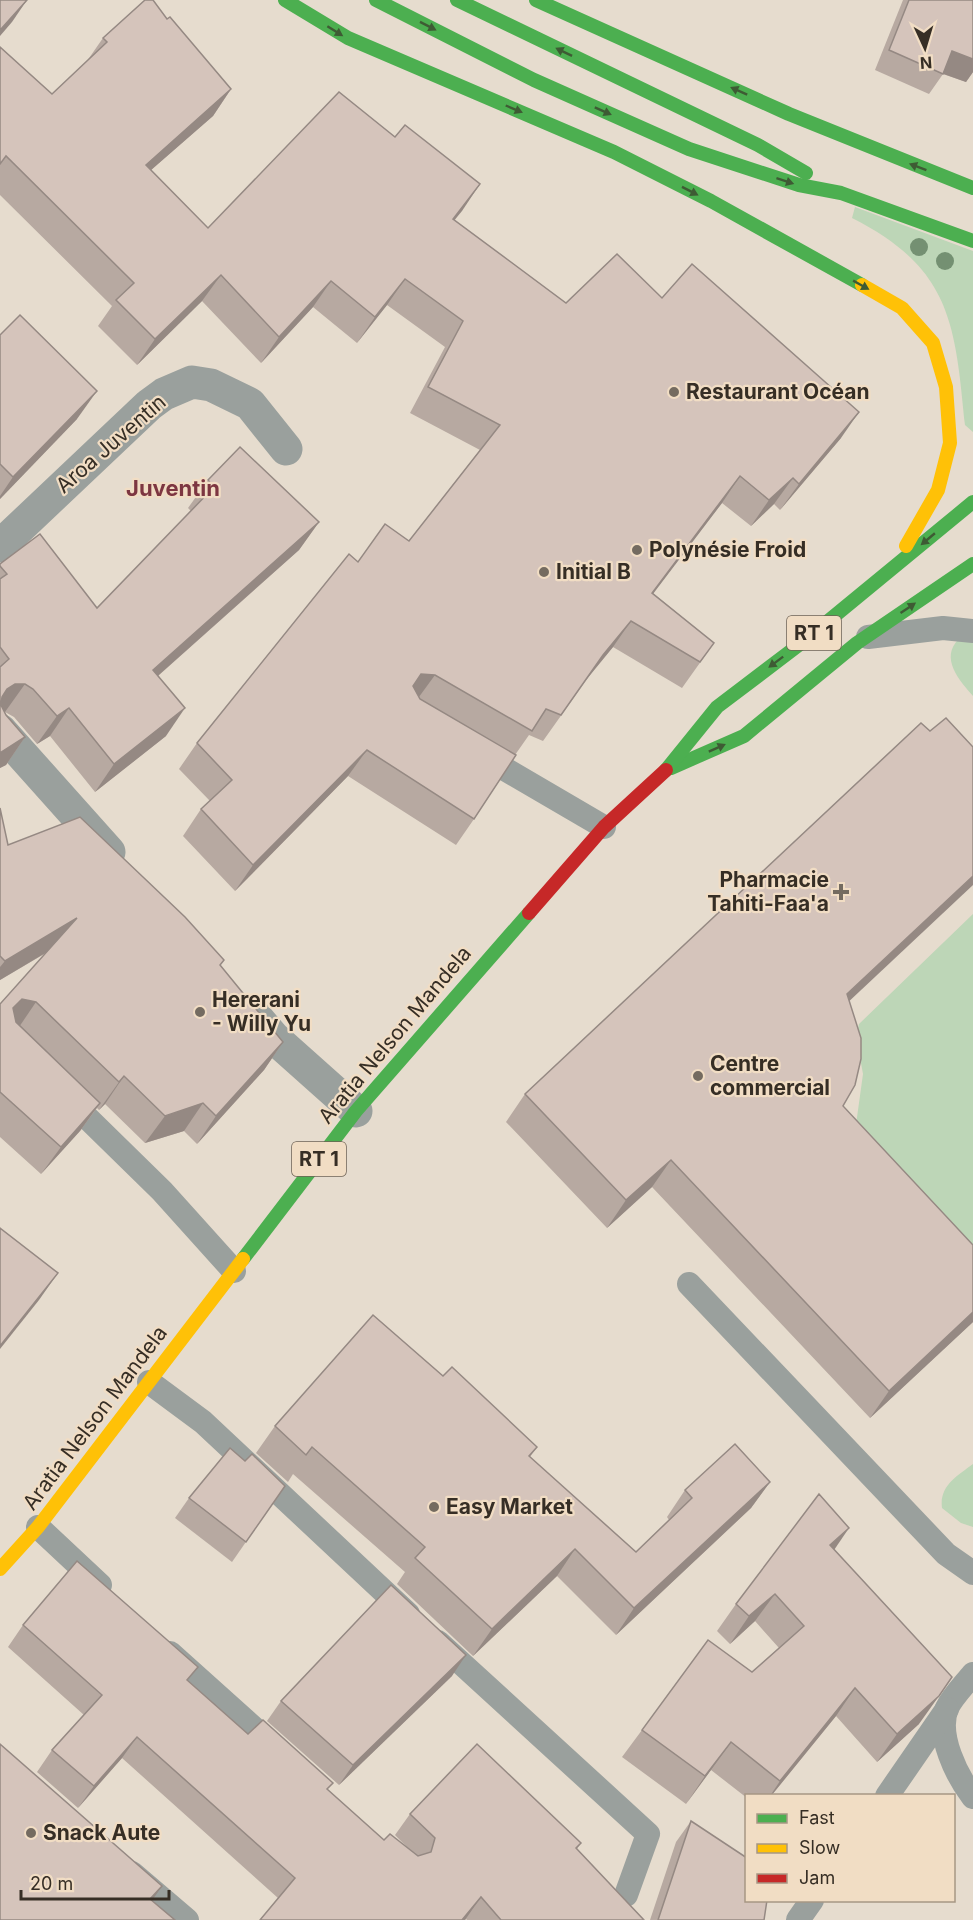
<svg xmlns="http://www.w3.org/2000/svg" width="973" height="1920" viewBox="0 0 973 1920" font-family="Inter,sans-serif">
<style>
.green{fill:#bdd6b7}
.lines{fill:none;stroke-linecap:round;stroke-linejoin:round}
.lane{stroke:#9aa09d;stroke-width:24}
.street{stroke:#9aa09d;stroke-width:33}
.fast{stroke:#4caf50;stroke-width:14}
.slow{stroke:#ffc107;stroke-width:14}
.jam{stroke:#c62828;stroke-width:14}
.tree{fill:#749072}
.wall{fill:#b7a9a1}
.shaded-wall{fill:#958983}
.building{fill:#d5c4bb;stroke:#958983;stroke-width:1.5}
.oneway{fill:#3e5b34}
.poi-dot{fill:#746b60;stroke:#f1ddc4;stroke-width:2}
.labels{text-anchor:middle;stroke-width:4.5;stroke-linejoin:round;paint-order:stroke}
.shield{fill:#f1ddc4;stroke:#6e6255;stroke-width:1.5}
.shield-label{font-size:20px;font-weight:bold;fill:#362e25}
.poi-label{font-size:21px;font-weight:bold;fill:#362e25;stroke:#f1ddc4;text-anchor:start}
.street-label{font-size:21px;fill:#362e25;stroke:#f1ddc4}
.neighbourhood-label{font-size:22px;font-weight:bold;fill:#7d3641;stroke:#f1ddc4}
</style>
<rect width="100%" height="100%" fill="#e6dcce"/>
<g class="green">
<path d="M855,207L973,251V432L965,425C955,323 951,268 852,218Z"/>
<path d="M973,638V696C960,681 939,658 959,639Z"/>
<polygon points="973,914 973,1284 854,1139 863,1074 856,1036 859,1024"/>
<path d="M973,1464V1527L961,1523L942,1508C939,1486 957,1476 973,1464Z"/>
</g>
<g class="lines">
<g class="lane">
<polyline points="868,637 943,628 973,631"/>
<polyline points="479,754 604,827"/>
<polyline points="67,1098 162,1191 234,1271"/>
<polyline points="689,1284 946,1554 973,1573"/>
<polyline points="149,1382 203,1422 408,1614"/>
<polyline points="38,1527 100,1585"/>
<polyline points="438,1642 648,1834 626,1895"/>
<polyline points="170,1653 278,1750"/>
<path d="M973,1674C965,1684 953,1696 947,1708C936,1735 957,1776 973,1797"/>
<polyline points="887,1796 947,1709"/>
<polyline points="132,1873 187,1920"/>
<polyline points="798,1920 812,1900"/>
</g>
<g class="street">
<polyline points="0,546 149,405 164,394 192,382 211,385 250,404 286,449"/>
<polyline points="0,730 109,852"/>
<polyline points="251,1011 273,1037 356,1111"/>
</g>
<g class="fast">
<polyline points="285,0 348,38 614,152 711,201 862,285"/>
<polyline points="376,0 534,80 689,149 799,185 841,193 973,241"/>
<polyline points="457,0 758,145 806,173"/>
<polyline points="536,0 789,114 973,188"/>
<polyline points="671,768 744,736 857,643 973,564"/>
<polyline points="666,770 717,707 804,641 973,502"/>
<polyline points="243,1259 356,1111 529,913"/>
</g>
<g class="slow">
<polyline points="862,285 902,308 933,343 946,387 950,443 938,490 906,546"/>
<polyline points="0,1569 38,1527 243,1259"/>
</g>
<polyline class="jam" points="529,913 604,827 666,770"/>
</g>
<g class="tree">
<circle cx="919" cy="247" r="9"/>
<circle cx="945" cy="261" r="9"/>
</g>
<g class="wall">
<polygon points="903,0 973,0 973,72 966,82 943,74 929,94 875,70"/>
<polygon points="167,19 231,89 213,116 151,170 208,228 395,137 480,184 454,220 566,303 662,298 841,438 780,510 774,504 751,526 722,503 653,593 714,643 682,688 613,647 587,679 543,741 529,735 515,755 474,819 456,845 348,776 235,891 183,836 201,809 210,801 179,769 197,743 358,562 409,541 480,450 410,413 445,347 387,305 357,343 313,307 261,363 202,301 137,365 98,326 112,306 0,195 0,47 52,94 87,61 103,38"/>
<polygon points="0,335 77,419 0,499"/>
<polygon points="208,480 319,522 299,550 158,676 166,736 95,792 50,736 37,744 14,717 5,712 4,712 6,715 25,737 6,765 0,768 0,564 97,608 191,511 188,508"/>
<polygon points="0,808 8,845 220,965 283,1042 264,1070 197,1144 184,1131 145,1143 105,1104 99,1110 97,1108 80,1131 41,1174 0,1137 0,1004 46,953 0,980"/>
<polygon points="849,1001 843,1106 973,1245 973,1322 870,1418 652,1187 607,1228 506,1122 525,1094"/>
<polygon points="443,1376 537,1447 530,1457 636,1552 669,1520 667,1517 685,1490 770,1482 751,1508 616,1635 557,1576 473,1656 397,1584 405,1572 293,1474 288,1482 256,1453 275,1426"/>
<polygon points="285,1486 232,1562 175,1518 189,1498"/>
<polygon points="834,1550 919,1724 877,1762 836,1716 771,1796 747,1796 747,1798 711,1770 686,1804 622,1757 642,1730 752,1672 779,1648 755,1621 730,1644 717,1631 736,1604"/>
<polygon points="23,1625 188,1681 248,1734 328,1790 384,1840 408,1848 395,1835 410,1814 581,1843 577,1849 644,1920 467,1920 466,1919 465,1920 260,1920 278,1898 122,1758 78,1808 37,1772 52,1750 84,1715 8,1647"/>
<polygon points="452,1676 339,1785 267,1721 281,1701"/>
<polygon points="691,1821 764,1920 650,1920 676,1842"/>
</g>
<g class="shaded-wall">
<polygon points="27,0 12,22 0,36 0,30"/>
<polygon points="952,51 973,59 973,72 966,82 938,72"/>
<polygon points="231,89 213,116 127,191 146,165"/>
<polygon points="480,184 462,211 434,245 453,219"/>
<polygon points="221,275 202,301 137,365 155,339"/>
<polygon points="405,279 387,305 357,343 375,317"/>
<polygon points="331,281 313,307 261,363 279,337"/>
<polygon points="97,391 77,419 0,499 0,496 13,477"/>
<polygon points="859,412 841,438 780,510 799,484"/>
<polygon points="740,476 722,503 634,619 652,593"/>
<polygon points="793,478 774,504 751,526 769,500"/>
<polygon points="319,522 299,550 133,698 153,670"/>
<polygon points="631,621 613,647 585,681 603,655"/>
<polygon points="421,674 435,675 416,701 402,700"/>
<polygon points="15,684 25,684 5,712 0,712 0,698 7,689"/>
<polygon points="69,708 50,736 37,744 57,716"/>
<polygon points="185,708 166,736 95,792 114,764"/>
<polygon points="25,737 6,765 0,768 0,753"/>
<polygon points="367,750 348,776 235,891 253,865"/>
<polygon points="973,876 973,885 827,1022 847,994"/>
<polygon points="77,918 57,946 0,980 0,967 5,961"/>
<polygon points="22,999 36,1002 17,1030 13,1008"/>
<polygon points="283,1042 264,1070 197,1144 216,1116"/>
<polygon points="124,1076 105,1104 99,1110 119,1082"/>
<polygon points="100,1103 80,1131 41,1174 61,1147"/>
<polygon points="203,1103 184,1131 145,1143 165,1116"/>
<polygon points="671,1160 652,1187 607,1228 626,1200"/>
<polygon points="58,1273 39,1300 0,1349 0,1346"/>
<polygon points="973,1312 973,1322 870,1418 889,1391"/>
<polygon points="770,1482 751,1508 616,1635 634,1608"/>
<polygon points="849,1528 830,1556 830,1545"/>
<polygon points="575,1549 557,1576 473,1656 492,1629"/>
<polygon points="775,1594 755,1621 730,1644 749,1616"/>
<polygon points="466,1655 452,1676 339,1785 353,1765"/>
<polygon points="855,1688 836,1716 771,1796 770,1796 780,1781"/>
<polygon points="939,1696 919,1724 877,1762 897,1734"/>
<polygon points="137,1737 122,1758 78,1808 94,1786"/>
<polygon points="731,1742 711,1770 686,1804 705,1776"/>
<polygon points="162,1886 147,1908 150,1899"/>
<polygon points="481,1897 465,1920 462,1920"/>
</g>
<g class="building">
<polygon points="0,0 27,0 0,30"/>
<polygon points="145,0 153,0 167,19 170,17 231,89 146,165 208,228 339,92 395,137 405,125 480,184 453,219 566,303 617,254 662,298 692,264 859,412 799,484 793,478 769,500 740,476 652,593 714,643 700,662 631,621 603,655 561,715 546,709 532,731 435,675 421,674 413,686 420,699 516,755 474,819 367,750 253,865 201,809 232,780 197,743 349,554 358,562 385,524 409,541 500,425 428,387 463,321 405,279 375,317 331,281 279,337 221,275 155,339 116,300 134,283 6,156 0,164 0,47 52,94 107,42 103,38"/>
<polygon points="909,0 973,0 973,59 952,51 943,74 889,50"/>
<polygon points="20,315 97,391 13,477 0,464 0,335"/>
<polygon points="240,447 319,522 153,670 185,708 114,764 69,708 57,716 33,689 25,684 15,684 7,689 2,697 1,705 6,715 25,737 0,753 0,667 9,659 0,647 0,579 7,574 0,566 0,564 40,534 97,608 214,487 208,480"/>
<polygon points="946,718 973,747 973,876 847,994 861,1038 861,1059 855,1085 843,1106 973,1245 973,1312 889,1391 671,1160 626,1200 525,1094 921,723 930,731"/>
<polygon points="0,808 8,845 80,817 185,917 224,960 220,965 283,1042 216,1116 203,1103 165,1116 124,1076 119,1082 36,1002 22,999 13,1008 16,1022 100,1103 61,1147 0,1092 0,1004 77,918 5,961 0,956"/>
<polygon points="0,1228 58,1273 0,1346"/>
<polygon points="373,1315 443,1376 452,1367 537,1447 529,1456 636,1552 692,1498 685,1490 735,1444 770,1482 634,1608 575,1549 492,1629 415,1558 425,1547 312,1447 306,1455 275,1426"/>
<polygon points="230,1448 245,1461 252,1454 285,1486 246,1542 189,1498"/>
<polygon points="819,1494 849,1528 830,1545 952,1677 939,1696 897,1734 855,1688 780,1781 731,1742 705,1776 642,1730 708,1640 752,1672 804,1626 775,1594 749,1616 736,1604"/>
<polygon points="77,1561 198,1667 187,1680 248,1734 263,1720 333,1783 327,1789 384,1840 390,1834 418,1856 431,1852 435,1838 410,1814 477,1744 581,1843 576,1848 644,1920 501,1920 481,1897 462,1920 260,1920 295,1878 137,1737 94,1786 52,1750 102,1695 23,1625"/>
<polygon points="391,1585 466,1655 353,1765 281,1701"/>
<polygon points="0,1744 162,1886 150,1899 175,1920 0,1920"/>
<polygon points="691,1821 747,1858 747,1900 767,1900 764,1920 658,1920"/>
</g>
<defs><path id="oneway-solid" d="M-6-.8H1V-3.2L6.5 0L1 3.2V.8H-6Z" transform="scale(1.5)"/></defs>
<g class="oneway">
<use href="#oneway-solid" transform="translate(428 26) rotate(27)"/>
<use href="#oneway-solid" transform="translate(335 31) rotate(32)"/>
<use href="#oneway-solid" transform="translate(564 52) rotate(-154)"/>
<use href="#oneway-solid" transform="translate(739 91) rotate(-156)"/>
<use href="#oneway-solid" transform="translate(514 109) rotate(23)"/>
<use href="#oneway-solid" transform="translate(603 111) rotate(24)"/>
<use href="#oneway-solid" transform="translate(918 167) rotate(-159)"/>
<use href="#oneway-solid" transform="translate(785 181) rotate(18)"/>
<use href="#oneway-solid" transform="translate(690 191) rotate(27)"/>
<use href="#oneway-solid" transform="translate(861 285) rotate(29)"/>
<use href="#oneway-solid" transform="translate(928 539) rotate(140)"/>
<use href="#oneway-solid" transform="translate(908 608) rotate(-34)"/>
<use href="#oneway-solid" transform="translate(776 662) rotate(143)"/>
<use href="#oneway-solid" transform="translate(717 748) rotate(-24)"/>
</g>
<g class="poi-dot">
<circle cx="674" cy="392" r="6"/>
<circle cx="637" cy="550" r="6"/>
<circle cx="544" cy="572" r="6"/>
<path d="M838 883h6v6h6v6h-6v6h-6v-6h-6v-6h6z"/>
<circle cx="200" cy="1012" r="6"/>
<circle cx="698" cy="1076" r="6"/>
<circle cx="434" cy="1507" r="6"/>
<circle cx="31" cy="1833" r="6"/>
</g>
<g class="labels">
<g class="shield">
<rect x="787" y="616" width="54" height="34" rx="4.5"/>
<rect x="292" y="1142" width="54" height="34" rx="4.5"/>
</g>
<g class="shield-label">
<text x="814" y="640">RT 1</text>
<text x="319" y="1166">RT 1</text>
</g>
<g class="poi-label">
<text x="686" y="399">Restaurant Océan</text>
<text x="649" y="557">Polynésie Froid</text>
<text x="556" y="579">Initial B</text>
<text x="829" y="887" text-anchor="end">Pharmacie<tspan x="829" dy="24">Tahiti-Faa'a</tspan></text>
<text x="212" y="1007">Hererani<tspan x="212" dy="24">- Willy Yu</tspan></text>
<text x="710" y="1071">Centre<tspan x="710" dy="24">commercial</tspan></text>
<text x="446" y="1514">Easy Market</text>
<text x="43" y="1840">Snack Aute</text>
</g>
<g class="street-label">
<text transform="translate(111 444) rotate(-41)" y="7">Aroa Juventin</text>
<text transform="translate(395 1035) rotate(-50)" y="7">Aratia Nelson Mandela</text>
<text transform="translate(95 1418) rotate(-53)" y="7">Aratia Nelson Mandela</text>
</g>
<g class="neighbourhood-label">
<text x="173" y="496">Juventin</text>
</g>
</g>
<rect x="745" y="1794" width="210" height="108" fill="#f1ddc4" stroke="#a69784" stroke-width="1.5"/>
<rect x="757" y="1814" width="30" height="9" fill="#4caf50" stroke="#a69784" stroke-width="1.5"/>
<text x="799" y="1824" font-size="18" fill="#362e25">Fast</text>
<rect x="757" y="1844" width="30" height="9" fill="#ffc107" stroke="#a69784" stroke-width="1.5"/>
<text x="799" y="1854" font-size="18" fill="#362e25">Slow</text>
<rect x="757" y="1874" width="30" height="9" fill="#c62828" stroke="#a69784" stroke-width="1.5"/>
<text x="799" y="1884" font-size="18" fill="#362e25">Jam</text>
<g transform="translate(925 48) rotate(176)" stroke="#f1ddc4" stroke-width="4.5" paint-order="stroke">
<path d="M0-4.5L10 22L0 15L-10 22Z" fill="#362e25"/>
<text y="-9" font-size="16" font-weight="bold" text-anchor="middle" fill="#362e25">N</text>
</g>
<path d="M21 1890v9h148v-9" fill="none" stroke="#362e25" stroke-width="3"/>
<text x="30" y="1890" font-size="18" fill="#362e25" stroke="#f1ddc4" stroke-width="4.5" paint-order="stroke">20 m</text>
</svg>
